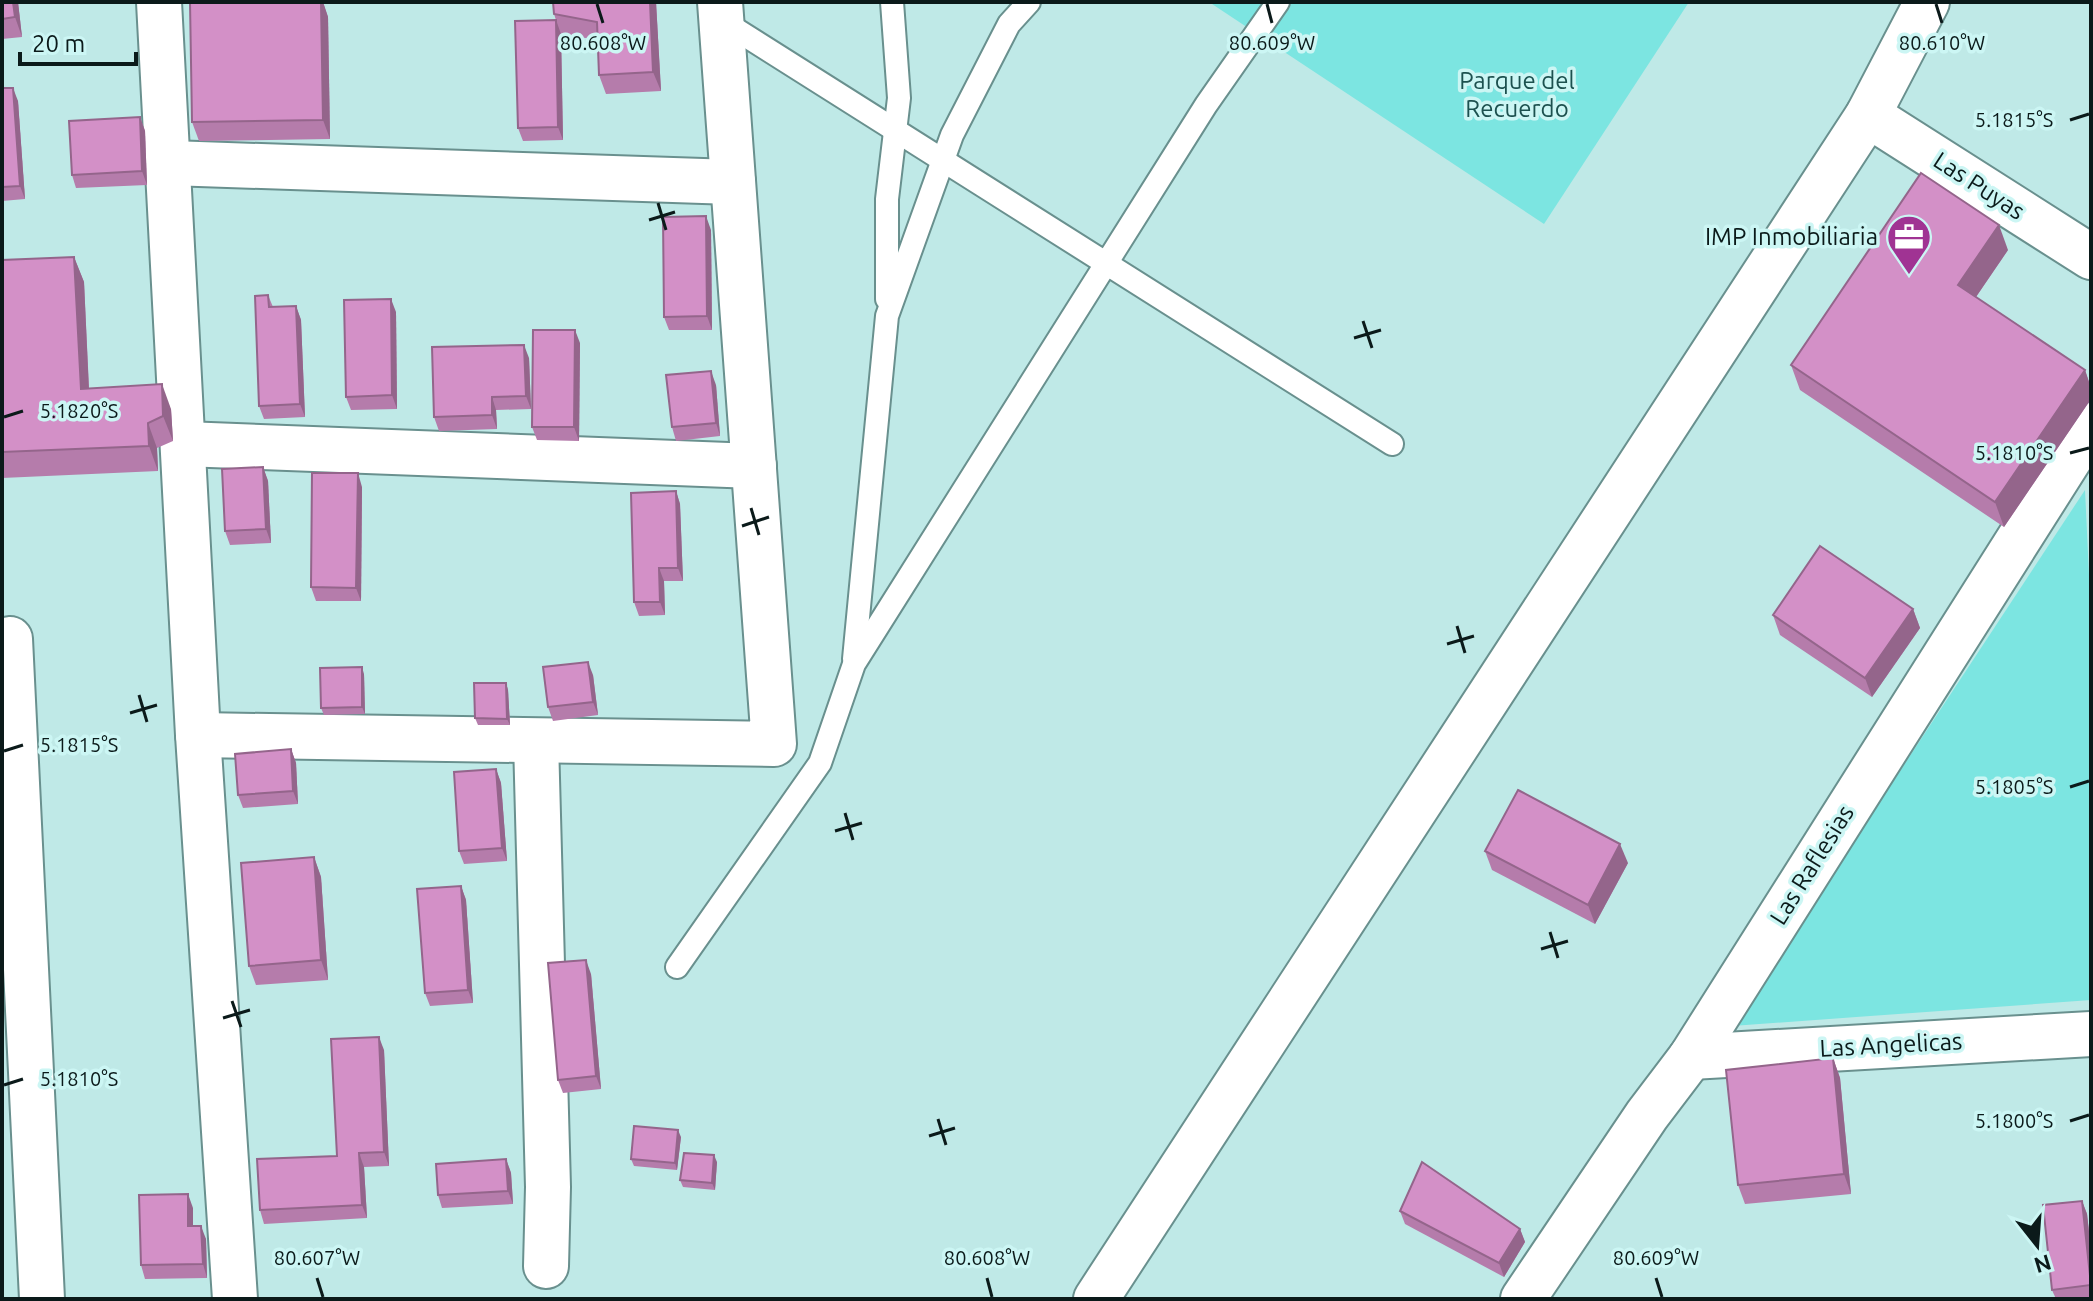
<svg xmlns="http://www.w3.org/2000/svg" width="2093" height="1301" viewBox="0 0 2093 1301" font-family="Ubuntu,sans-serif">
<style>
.green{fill:#7ce5e1}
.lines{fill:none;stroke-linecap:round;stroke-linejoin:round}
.lane-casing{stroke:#69908e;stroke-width:26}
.street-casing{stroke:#69908e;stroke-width:48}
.secondary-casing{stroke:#69908e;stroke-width:48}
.lane{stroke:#fff;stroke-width:22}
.street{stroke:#fff;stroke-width:44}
.secondary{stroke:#fff;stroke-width:44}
.wall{fill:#b57cab}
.shaded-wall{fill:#94658b}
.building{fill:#d390c7;stroke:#94658b;stroke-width:2}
.ticks{fill:none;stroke:#0b1a1a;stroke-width:3}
.labels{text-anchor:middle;stroke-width:7;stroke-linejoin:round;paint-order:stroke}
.park-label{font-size:24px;fill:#1c514f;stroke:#ccf6f4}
.street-label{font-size:24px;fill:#0b1a1a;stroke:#ccf6f4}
.poi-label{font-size:24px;fill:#0b1a1a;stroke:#ccf6f4;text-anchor:end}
.ticks-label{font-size:20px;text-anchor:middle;fill:#0b1a1a;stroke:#ccf6f4;stroke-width:7;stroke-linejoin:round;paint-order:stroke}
</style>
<rect width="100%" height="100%" fill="#bfe9e7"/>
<g class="green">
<polygon points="1209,2 1689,2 1544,224"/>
<polygon points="2085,490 2091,618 2091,1000 1732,1026"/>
</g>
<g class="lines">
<g class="lane-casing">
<g id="lane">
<polyline points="721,20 1392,444"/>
<polyline points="887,299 887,199 899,98 892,2"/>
<polyline points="854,659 887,316 952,135 1009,24 1029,2"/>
<polyline points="677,967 820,763 854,664 1206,105 1278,2"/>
</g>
</g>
<g class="street-casing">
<g id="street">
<polyline points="159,2 198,735 235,1299"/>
<polyline points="1868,115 2091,257"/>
<polyline points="170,163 733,182"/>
<polyline points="184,444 754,466"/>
<polyline points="10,639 42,1299"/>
<polyline points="198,735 774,744 720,2"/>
<polyline points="536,741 548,1187 546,1266"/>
<polyline points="1691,1057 2091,1034"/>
<polyline points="1523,1299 1647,1115 1691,1057 2091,425"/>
</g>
</g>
<g class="secondary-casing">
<polyline id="secondary" points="1096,1299 1868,115 1927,2"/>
</g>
<use href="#lane" class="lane"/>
<use href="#street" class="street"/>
<use href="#secondary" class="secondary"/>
</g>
<g class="wall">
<polygon points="2,2 18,2 22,37 2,39"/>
<polygon points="190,2 323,2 328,17 330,139 199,141 192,122"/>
<polygon points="553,2 656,2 661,91 606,94 599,75 598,40 561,34 563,140 523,141 518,128 556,20 554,14"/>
<polygon points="2,88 18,101 25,199 2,201"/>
<polygon points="140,117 145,131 147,185 76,188 72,175"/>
<polygon points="711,230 712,330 669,330 664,317"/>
<polygon points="2008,250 1976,297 2085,370 2091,388 2091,399 2004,527 1800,390 1791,365"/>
<polygon points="74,257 84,282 89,388 171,409 173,441 157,448 158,471 2,478 2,260"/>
<polygon points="268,295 273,307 296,306 301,320 305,417 264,419 259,406"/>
<polygon points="396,312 397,409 351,410 346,397"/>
<polygon points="580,343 579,441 537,440 532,427"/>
<polygon points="529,358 531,409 496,410 497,429 439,431 434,417"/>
<polygon points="716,385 720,436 676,441 672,427"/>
<polygon points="263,467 268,481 271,543 230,545 225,531"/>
<polygon points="362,487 361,601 316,601 311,587"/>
<polygon points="676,491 680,504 683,581 664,581 665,615 639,616 634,602"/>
<polygon points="1913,609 1920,628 1872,697 1780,635 1773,615"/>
<polygon points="364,674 365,714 324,715 321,708"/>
<polygon points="593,675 598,715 553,721 548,707"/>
<polygon points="506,683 508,690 510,725 478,725 475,718"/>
<polygon points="291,749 296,763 298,804 243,808 238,795"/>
<polygon points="496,769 501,783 507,861 464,864 459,851"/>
<polygon points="1485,851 1628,863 1595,924 1492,870"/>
<polygon points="314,857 321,877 328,980 256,985 249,966"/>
<polygon points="461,886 466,900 473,1003 430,1006 425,993"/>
<polygon points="591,974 601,1089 563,1093 558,1080"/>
<polygon points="384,1050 389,1166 364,1167 367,1218 264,1224 260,1210 337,1156"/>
<polygon points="1833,1058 1840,1078 1851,1194 1745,1204 1738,1185"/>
<polygon points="681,1137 677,1170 634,1166 631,1159"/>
<polygon points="506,1159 511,1173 513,1204 442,1208 438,1195"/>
<polygon points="717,1162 715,1190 683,1187 680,1180"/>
<polygon points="2082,1201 2087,1214 2091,1249 2091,1299 2056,1299 2052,1290"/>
<polygon points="193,1208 193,1226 206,1239 207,1278 145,1279 141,1265"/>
<polygon points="1400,1211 1520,1229 1525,1242 1504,1277 1405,1224"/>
</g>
<g class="shaded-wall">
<polygon points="13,2 18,2 22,37 15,17"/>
<polygon points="321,2 323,2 328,17 330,139 323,120"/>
<polygon points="650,2 656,2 661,91 653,72"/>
<polygon points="556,20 561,34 563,140 558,127"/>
<polygon points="13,88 18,101 25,199 20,186"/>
<polygon points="140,117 145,131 147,185 142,171"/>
<polygon points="706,216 711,230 712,330 707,316"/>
<polygon points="1999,225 2008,250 1967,310 1958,285"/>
<polygon points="74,257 84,282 90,414 81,389"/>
<polygon points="391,299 396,312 397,409 392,395"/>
<polygon points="296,306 301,320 305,417 300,404"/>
<polygon points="575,330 580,343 579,441 574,427"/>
<polygon points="524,345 529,358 531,409 526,396"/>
<polygon points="2085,370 2091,388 2091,399 2004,527 1995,502"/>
<polygon points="711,371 716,385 720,436 716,423"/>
<polygon points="162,384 171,409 173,441 163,416"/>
<polygon points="492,397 496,410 497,429 492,415"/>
<polygon points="148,423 157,448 158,471 149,446"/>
<polygon points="263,467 268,481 271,543 266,529"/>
<polygon points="358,473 362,487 361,601 356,588"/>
<polygon points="676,491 680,504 683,581 678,568"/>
<polygon points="659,568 664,581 665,615 660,602"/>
<polygon points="1913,609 1920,628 1872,697 1865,678"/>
<polygon points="588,662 593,675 598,715 593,702"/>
<polygon points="362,667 364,674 365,714 362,707"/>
<polygon points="506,683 508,690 510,725 507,719"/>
<polygon points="291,749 296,763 298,804 293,791"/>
<polygon points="496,769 501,783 507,861 502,848"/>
<polygon points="1620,844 1628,863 1595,924 1588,905"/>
<polygon points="314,857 321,877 328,980 321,960"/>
<polygon points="461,886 466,900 473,1003 468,990"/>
<polygon points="586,960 591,974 601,1089 596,1076"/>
<polygon points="379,1037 384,1050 389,1166 384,1152"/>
<polygon points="1833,1058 1840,1078 1851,1194 1844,1174"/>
<polygon points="678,1130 681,1137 677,1170 675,1163"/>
<polygon points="359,1153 364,1167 367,1218 362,1205"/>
<polygon points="714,1155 717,1162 715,1190 712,1183"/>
<polygon points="506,1159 511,1173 513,1204 508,1191"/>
<polygon points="188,1194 193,1208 193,1240 188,1226"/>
<polygon points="2082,1201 2087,1214 2091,1249 2091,1278"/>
<polygon points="201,1226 206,1239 207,1278 203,1264"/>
<polygon points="1520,1229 1525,1242 1504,1277 1499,1263"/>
</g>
<g class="building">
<polygon points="2,2 13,2 15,17 2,19"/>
<polygon points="190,2 321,2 323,120 192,122"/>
<polygon points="553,2 650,2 653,72 599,75 597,22 554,14"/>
<polygon points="556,20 558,127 518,128 515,21"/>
<polygon points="2,88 13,88 20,186 2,187"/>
<polygon points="140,117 142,171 72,175 69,121"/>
<polygon points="1921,173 1999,225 1958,285 2085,370 1995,502 1791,365"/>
<polygon points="706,216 707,316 664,317 663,217"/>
<polygon points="74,257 81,389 162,384 163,416 148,423 149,446 2,452 2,260"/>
<polygon points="268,295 269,307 296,306 300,404 259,406 255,296"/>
<polygon points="391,299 392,395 346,397 344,300"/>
<polygon points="533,330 575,330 574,427 532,427"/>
<polygon points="524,345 526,396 492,397 492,415 434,417 432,347"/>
<polygon points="711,371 716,423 672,427 666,375"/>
<polygon points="263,467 266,529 225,531 222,469"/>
<polygon points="312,473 358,473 356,588 311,587"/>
<polygon points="676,491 678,568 659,568 660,602 634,602 631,493"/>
<polygon points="1820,546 1913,609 1865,678 1773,615"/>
<polygon points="588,662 593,702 548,707 543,667"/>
<polygon points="362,667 362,707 321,708 320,668"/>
<polygon points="474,683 506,683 507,719 475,718"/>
<polygon points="291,749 293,791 238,795 235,754"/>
<polygon points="496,769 502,848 459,851 454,772"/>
<polygon points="1518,790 1620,844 1588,905 1485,851"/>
<polygon points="314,857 321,960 249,966 241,863"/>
<polygon points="461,886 468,990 425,993 417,889"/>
<polygon points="586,960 596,1076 558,1080 548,963"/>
<polygon points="379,1037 384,1152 359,1153 362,1205 260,1210 257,1159 337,1156 331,1039"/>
<polygon points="1833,1058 1844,1174 1738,1185 1726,1070"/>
<polygon points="634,1126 678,1130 675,1163 631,1159"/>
<polygon points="684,1153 714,1155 712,1183 680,1180"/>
<polygon points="506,1159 508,1191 438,1195 436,1164"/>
<polygon points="1422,1162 1520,1229 1499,1263 1400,1211"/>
<polygon points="188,1194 188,1226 201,1226 203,1264 141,1265 139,1195"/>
<polygon points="2082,1201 2091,1285 2052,1290 2043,1205"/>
</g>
<path class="ticks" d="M597,4L603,23M1267,4L1272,23M1936,4L1942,23M2070,120L2089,114M658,203L666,230M649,220L675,212M1363,321L1372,348M1354,338L1381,330M4,417L23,411M2070,453L2089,448M751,508L759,535M742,526L769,517M1457,626L1465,653M1447,644L1474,636M139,695L147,722M130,713L157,705M4,751L23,745M2070,787L2089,781M845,813L853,840M835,831L862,823M1550,932L1558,958M1541,949L1568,941M232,1001L241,1027M223,1018L250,1010M4,1085L23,1079M938,1119L946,1145M2070,1121L2089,1115M929,1136L955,1128M317,1278L323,1297M987,1278L992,1297M1656,1278L1662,1297"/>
<defs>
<g id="office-pin" transform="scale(2.3)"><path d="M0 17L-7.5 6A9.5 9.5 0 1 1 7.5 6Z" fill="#a03393" stroke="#ccf6f4"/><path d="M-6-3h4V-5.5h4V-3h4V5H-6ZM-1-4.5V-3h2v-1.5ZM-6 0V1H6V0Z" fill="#fff"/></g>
</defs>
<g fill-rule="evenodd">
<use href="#office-pin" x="1909" y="237"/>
</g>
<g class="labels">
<g class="park-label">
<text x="1517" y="89">Parque del<tspan x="1517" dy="28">Recuerdo</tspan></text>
</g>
<g class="street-label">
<text transform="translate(1979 186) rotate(33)" y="8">Las Puyas</text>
<text transform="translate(1812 865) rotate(-58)" y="8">Las Raflesias</text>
<text transform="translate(1891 1045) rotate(-3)" y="8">Las Angelicas</text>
</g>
<g class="poi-label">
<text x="1878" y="245">IMP Inmobiliaria</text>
</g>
</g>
<g class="ticks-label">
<text x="603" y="50">80.608°W</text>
<text x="1272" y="50">80.609°W</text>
<text x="1942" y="50">80.610°W</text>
<text x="2014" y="127">5.1815°S</text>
<text x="79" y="418">5.1820°S</text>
<text x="2014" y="460">5.1810°S</text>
<text x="79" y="752">5.1815°S</text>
<text x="2014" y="794">5.1805°S</text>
<text x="79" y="1086">5.1810°S</text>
<text x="2014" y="1128">5.1800°S</text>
<text x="317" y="1265">80.607°W</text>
<text x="987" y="1265">80.608°W</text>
<text x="1656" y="1265">80.609°W</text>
</g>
<rect width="2093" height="1301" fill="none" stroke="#0b1a1a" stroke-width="8"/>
<g transform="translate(2037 1245) rotate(163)" stroke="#ccf6f4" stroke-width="6" paint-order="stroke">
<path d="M0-6L14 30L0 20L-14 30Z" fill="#0b1a1a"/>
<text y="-12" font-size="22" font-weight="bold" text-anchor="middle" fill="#0b1a1a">N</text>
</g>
<path d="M20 52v12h116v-12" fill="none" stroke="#0b1a1a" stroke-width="4"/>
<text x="32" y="52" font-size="24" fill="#0b1a1a" stroke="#ccf6f4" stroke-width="6" paint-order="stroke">20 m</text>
</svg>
